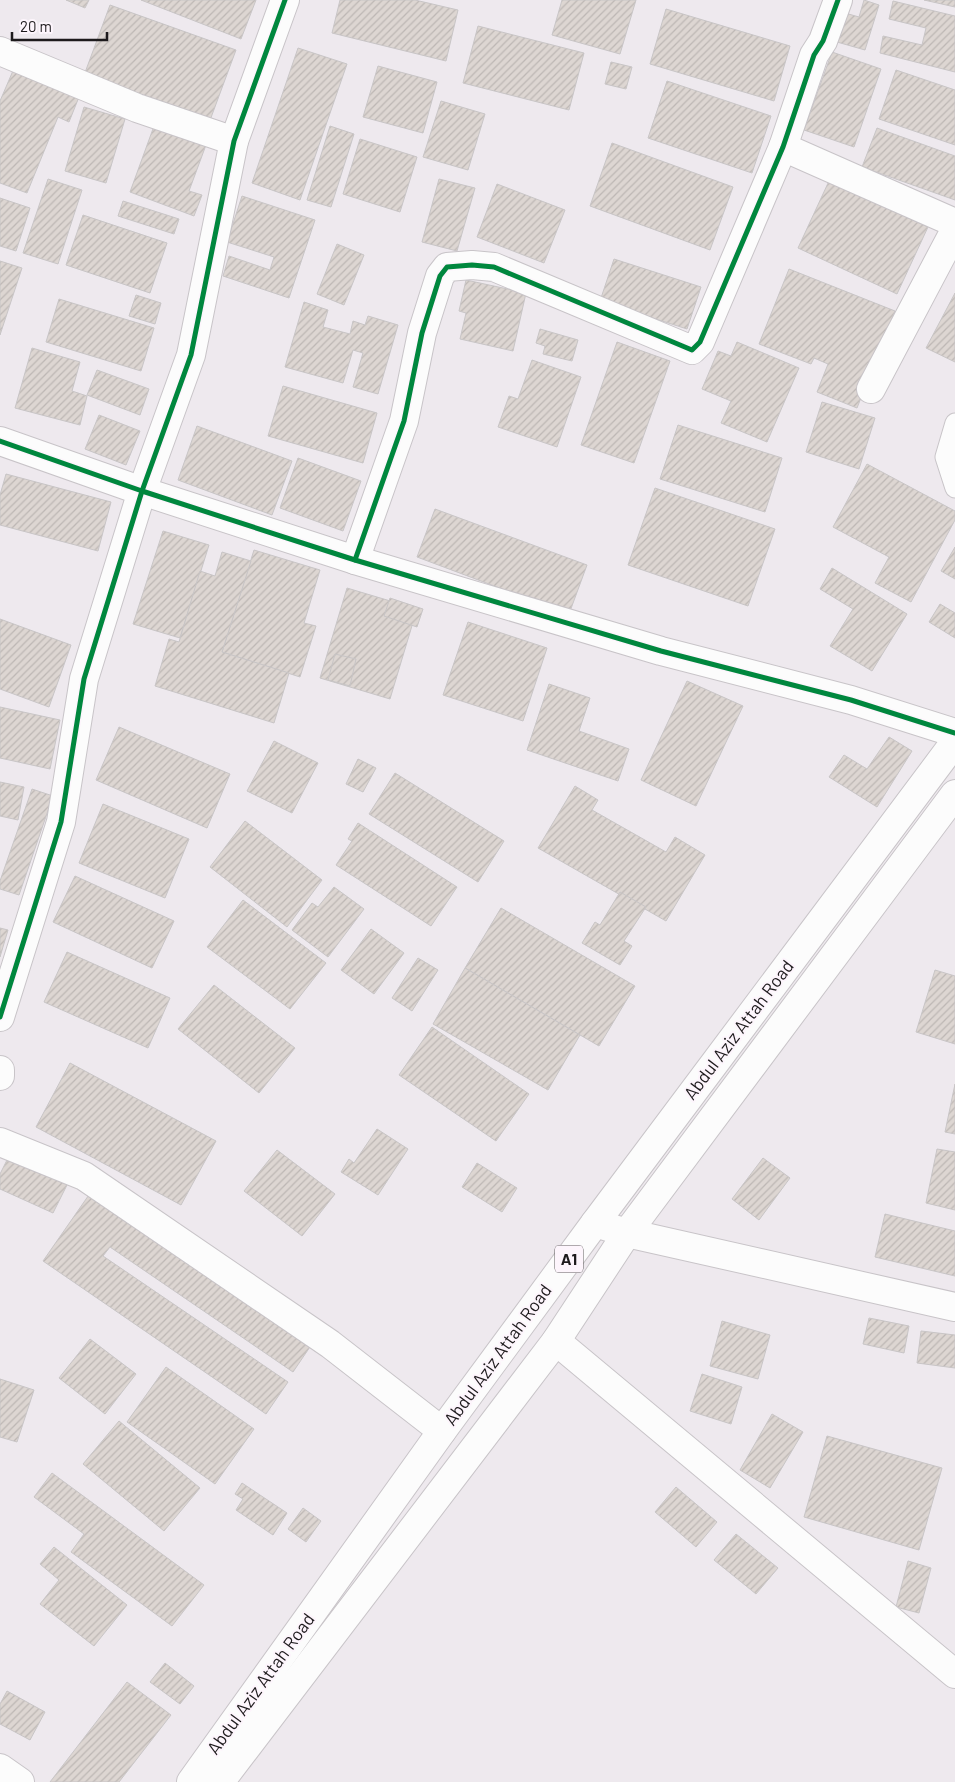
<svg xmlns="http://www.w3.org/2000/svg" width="955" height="1782" viewBox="0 0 955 1782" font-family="Barlow,sans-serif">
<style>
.building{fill:url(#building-hatch);stroke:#c8c5c6}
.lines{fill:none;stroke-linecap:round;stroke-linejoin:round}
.lane-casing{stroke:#c8c4c8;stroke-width:21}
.street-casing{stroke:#c8c4c8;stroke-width:30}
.highway-casing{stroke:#c8c4c8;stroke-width:30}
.lane{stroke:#fcfcfc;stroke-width:19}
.street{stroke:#fcfcfc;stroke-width:28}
.highway{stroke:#fcfcfc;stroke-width:28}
.cycleway-casing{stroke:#fdf5fc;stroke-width:8}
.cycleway{stroke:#00873e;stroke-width:5}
.labels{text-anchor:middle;stroke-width:4;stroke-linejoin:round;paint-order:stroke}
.shield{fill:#fdf5fc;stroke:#605c5f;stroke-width:1}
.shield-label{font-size:16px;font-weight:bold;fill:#1d1a1c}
.street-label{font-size:18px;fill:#1d1a1c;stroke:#fdf5fc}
</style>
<defs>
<pattern id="building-hatch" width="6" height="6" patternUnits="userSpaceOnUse" patternTransform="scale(1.25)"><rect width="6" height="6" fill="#ddd6d2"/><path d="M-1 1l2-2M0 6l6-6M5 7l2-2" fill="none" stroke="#bdb7b4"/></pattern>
</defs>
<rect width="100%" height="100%" fill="#eee9ee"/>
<g class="building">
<polygon points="66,0 89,0 85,8"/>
<polygon points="141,0 256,0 241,39"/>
<polygon points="340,0 415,0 458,10 446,61 332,33"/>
<polygon points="562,0 636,0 620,54 552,35"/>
<polygon points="864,0 879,5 865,50 837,42 845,13 859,17"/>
<polygon points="924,0 955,0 955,7"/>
<polygon points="893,1 955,16 955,72 880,53 883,36 922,45 926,28 889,19"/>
<polygon points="110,5 236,50 209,123 83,78"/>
<polygon points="666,9 790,46 774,101 650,64"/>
<polygon points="478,26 584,53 569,110 463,83"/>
<polygon points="298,48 347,64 300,200 252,183"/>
<polygon points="832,52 881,69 854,147 804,130"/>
<polygon points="611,62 632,67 626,89 605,84"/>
<polygon points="15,66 81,92 69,122 58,117 27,193 0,183 0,101"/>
<polygon points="378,66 437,82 423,133 363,117"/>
<polygon points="896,70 955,90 955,145 879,119"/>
<polygon points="667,81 771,116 752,173 648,138"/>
<polygon points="441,101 485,114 468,170 423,157"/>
<polygon points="84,107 125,119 106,183 65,171"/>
<polygon points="154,126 206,145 189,191 202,195 194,216 130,192"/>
<polygon points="330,126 354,134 331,207 307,200"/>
<polygon points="877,128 955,156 955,200 862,167"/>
<polygon points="360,139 417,157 400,212 343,194"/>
<polygon points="612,143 733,187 710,250 590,206"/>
<polygon points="48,179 82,190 58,264 23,253"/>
<polygon points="439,179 475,188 457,251 422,242"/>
<polygon points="829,181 928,227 897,294 798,248"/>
<polygon points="497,184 565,210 544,263 477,237"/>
<polygon points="242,196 315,220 289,298 223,276 229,256 270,270 274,257 227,242"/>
<polygon points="0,198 30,208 16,251 0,246"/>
<polygon points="123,201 179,219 174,234 118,216"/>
<polygon points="83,215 167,243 150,293 66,265"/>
<polygon points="337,244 364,255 344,305 317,294"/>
<polygon points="614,259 701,287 687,329 600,301"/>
<polygon points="0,261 22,268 0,335"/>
<polygon points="789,269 895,311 857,408 817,392 828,364 814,358 811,364 759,344"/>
<polygon points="466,280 526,293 513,351 460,339 466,313 459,311"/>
<polygon points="955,293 955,362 926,348"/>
<polygon points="136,295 161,303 155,324 129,316"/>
<polygon points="59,299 154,328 141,371 46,342"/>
<polygon points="304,302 328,310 323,327 350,334 353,321 365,325 368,316 398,325 378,394 353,387 363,353 353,350 343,383 285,367"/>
<polygon points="540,329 578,340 572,361 543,354 545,346 536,343"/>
<polygon points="617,342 670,361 634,463 581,445"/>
<polygon points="737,342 799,368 767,442 721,423 731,401 702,389 718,351 731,356"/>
<polygon points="32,348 80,362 72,391 87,396 80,425 15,408"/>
<polygon points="532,360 581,377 557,447 498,427 509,396 518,399"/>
<polygon points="97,370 149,389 140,415 87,395"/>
<polygon points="283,386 377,413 363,463 268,436"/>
<polygon points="822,402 875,418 859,469 806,452"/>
<polygon points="99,415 140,431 126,465 85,449"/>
<polygon points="678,425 782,458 765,512 660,479"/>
<polygon points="197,426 292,461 272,515 178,480"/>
<polygon points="298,458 361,481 343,531 280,508"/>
<polygon points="867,464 955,511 955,520 911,602 875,583 889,557 833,527"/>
<polygon points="6,474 111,502 98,551 0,525 0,495"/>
<polygon points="655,488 775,529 748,606 628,565"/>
<polygon points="435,509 587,565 569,614 417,557"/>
<polygon points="163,531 209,545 180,638 133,624"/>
<polygon points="955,547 955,579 941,571"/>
<polygon points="254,550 320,570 304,623 316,626 300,677 222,652"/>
<polygon points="222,552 251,561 222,652 289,673 274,723 155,686 169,639 179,642 200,571 215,576"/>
<polygon points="832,568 907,614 872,671 830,646 853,609 820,589"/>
<polygon points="347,588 417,609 390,699 320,678"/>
<polygon points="390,598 423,609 417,627 384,616"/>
<polygon points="940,604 955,613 955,638 929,622"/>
<polygon points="0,619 71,645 49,707 0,689"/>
<polygon points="468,622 547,648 523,721 443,695"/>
<polygon points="335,654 356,659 350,686 328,680"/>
<polygon points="687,681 743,706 696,806 641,780"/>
<polygon points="549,684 590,698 579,731 629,749 618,781 527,750"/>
<polygon points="0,707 60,720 50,769 0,758"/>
<polygon points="119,727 230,774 207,828 96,780"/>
<polygon points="889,737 912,751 877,807 829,777 844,755 867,769"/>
<polygon points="274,741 318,763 292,813 247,791"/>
<polygon points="358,759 376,768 363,792 346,784"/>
<polygon points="395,773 504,841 478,882 369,814"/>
<polygon points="0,782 24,787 18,820 0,816"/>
<polygon points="575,786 598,800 592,810 666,852 675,837 705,855 666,921 538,848"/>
<polygon points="32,789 53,796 19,895 0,889 0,881"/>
<polygon points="103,804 189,839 165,898 79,863"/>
<polygon points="245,821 322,880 287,927 210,867"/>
<polygon points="358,823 457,887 431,926 336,865 352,841 348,839"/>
<polygon points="75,876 174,921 152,968 53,922"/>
<polygon points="334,887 364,909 328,957 292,930 312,903 318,907"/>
<polygon points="620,892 646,907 624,941 632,946 620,965 582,943 595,922 600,925"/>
<polygon points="243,900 326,963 290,1009 207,947"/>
<polygon points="501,908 635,986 599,1046 465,968"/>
<polygon points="0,928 8,930 0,957"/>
<polygon points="371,929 404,953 374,994 341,970"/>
<polygon points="67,952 170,998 148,1048 44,1002"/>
<polygon points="418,958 438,970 412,1011 392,998"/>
<polygon points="465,968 580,1035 548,1090 433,1024"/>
<polygon points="935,970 955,976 955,1044 916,1032"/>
<polygon points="214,985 295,1048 259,1093 178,1029"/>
<polygon points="432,1027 529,1094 496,1141 399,1075"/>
<polygon points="70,1063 216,1141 181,1205 36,1127"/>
<polygon points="955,1084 955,1134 945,1132"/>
<polygon points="377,1129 408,1149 378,1195 341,1172 349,1159 354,1163"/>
<polygon points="937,1149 955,1152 955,1210 926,1203"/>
<polygon points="277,1150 335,1194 302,1236 244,1191"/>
<polygon points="9,1156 68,1183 53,1213 0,1189 0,1174"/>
<polygon points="763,1158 790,1178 759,1220 732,1199"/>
<polygon points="477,1163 517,1188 502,1212 462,1187"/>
<polygon points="93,1189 314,1341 293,1372 110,1247 103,1256 288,1382 266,1414 43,1261"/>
<polygon points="885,1214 955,1231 955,1276 875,1257"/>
<polygon points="869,1318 909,1326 904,1353 863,1344"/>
<polygon points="722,1321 770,1335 758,1379 710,1366"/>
<polygon points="921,1331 955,1335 955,1368 917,1363"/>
<polygon points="90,1339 136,1374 105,1414 59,1378"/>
<polygon points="166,1367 254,1429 215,1484 127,1422"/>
<polygon points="702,1374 742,1387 731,1424 690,1411"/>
<polygon points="0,1379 34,1390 17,1442 0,1437"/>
<polygon points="772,1414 803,1432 770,1488 740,1470"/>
<polygon points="119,1421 200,1488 164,1531 83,1464"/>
<polygon points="827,1436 942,1468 919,1550 804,1517"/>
<polygon points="52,1473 204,1585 172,1626 71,1552 84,1534 34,1497"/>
<polygon points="242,1483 287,1513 273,1535 236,1510 243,1499 235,1494"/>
<polygon points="676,1487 717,1522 696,1547 655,1512"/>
<polygon points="303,1508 321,1521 306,1542 288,1529"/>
<polygon points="736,1534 778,1568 756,1594 714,1560"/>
<polygon points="54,1547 127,1605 94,1646 40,1604 59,1580 40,1564"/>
<polygon points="908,1561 931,1568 919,1613 896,1607"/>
<polygon points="165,1663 194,1686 180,1704 150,1682"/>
<polygon points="127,1682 171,1715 119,1782 50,1782"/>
<polygon points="7,1691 45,1712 30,1740 0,1724 0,1704"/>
</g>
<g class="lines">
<g class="lane-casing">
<polyline id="lane" points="955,423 945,457 955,488"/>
</g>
<g class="street-casing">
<g id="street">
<polyline points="0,51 137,108 234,141"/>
<polyline points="783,147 955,223"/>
<polyline points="871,389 955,230"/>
<polyline points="0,441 142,491 355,560 661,651 851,700 955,733"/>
<polyline points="355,560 404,421 422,333 440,276 447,267 472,265 494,267 692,350 700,342 783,147 814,55 823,41 838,0"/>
<polyline points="0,1017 61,822 84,679 142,491 191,355 234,141 285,0"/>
<polyline points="0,1070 0,1076"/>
<polyline points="0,1142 84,1176 330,1344 442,1431"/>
<polyline points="595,1223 627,1233 955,1307"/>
<polyline points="556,1341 955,1674"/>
<polyline points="0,1768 20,1782"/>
</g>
</g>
<g class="highway-casing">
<g id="highway">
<polyline points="191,1782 442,1431 595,1223 955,742"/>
<polyline points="220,1782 556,1341 627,1233 955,794"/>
</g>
</g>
<use href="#lane" class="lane"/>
<use href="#street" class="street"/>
<use href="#highway" class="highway"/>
<g class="cycleway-casing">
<g id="cycleway">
<polyline points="0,441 142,491 355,560 661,651 851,700 955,733"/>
<polyline points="355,560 404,421 422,333 440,276 447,267 472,265 494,267 692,350 700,342 783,147 814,55 823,41 838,0"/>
<polyline points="0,1017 61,822 84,679 142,491 191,355 234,141 285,0"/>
</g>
</g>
<use href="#cycleway" class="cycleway"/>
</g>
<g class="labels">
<rect class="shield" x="555" y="1245.5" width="28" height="27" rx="4"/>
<g class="shield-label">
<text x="569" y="1265">A1</text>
</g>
<g class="street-label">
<text transform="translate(739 1030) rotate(-53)" y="6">Abdul Aziz Attah Road</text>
<text transform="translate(498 1355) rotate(-54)" y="6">Abdul Aziz Attah Road</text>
<text transform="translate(261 1684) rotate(-54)" y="6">Abdul Aziz Attah Road</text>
</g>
</g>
<path d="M12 32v8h95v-8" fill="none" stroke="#1d1a1c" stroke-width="2.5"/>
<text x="20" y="32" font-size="15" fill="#1d1a1c" stroke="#fdf5fc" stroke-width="4" paint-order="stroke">20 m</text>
</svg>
